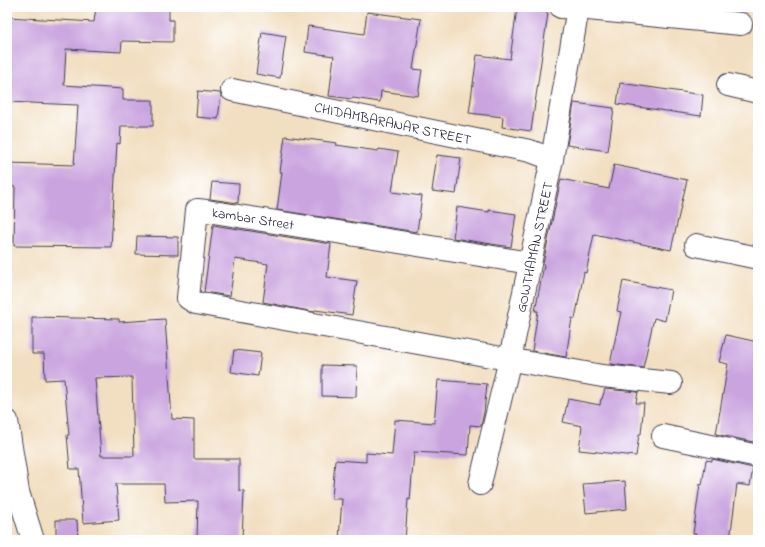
<svg xmlns="http://www.w3.org/2000/svg" width="765" height="547" viewBox="0 0 765 547" font-family="'Indie Flower',sans-serif">
<style>
.building{fill:#caa4df;fill-rule:evenodd}
.lines{fill:none;stroke-linecap:round;stroke-linejoin:round}
.street-casing{stroke:#413e4f;stroke-width:24}
.primary-casing{stroke:#413e4f;stroke-width:24}
.street{stroke:#fff;stroke-width:22}
.primary{stroke:#fff;stroke-width:22}
.labels{text-anchor:middle;stroke-width:3.5;stroke-linejoin:round;paint-order:stroke}
.street-label{font-size:14px;fill:#22223b;stroke:#fff}
</style>
<rect width="100%" height="100%" fill="#fff"/>
<filter id="ink" filterUnits="userSpaceOnUse"><feTurbulence type="fractalNoise" baseFrequency=".025" numOctaves="2"/><feDisplacementMap in="SourceGraphic" scale="8" xChannelSelector="R" yChannelSelector="G"/><feConvolveMatrix kernelMatrix="1 2 1 2 8 2 1 2 1" color-interpolation-filters="sRGB"/></filter>
<filter id="wash" filterUnits="userSpaceOnUse"><feTurbulence type="fractalNoise" baseFrequency=".012" numOctaves="4" result="noise"/><feDisplacementMap in="SourceGraphic" scale="16" xChannelSelector="R" yChannelSelector="G"/><feGaussianBlur stdDeviation="0.9" result="paint"/><feColorMatrix in="noise" values="0 0 0 0 0 0 0 0 0 0 0 0 0 0 0 0 0 1.4 0 .05"/><feComposite in="paint" operator="in"/></filter>
<g filter="url(#wash)">
<rect width="100%" height="100%" fill="#f2dec0"/>
<g id="blocks">
<g class="building">
<polygon points="96,7 169,7 169,20 173,20 173,42 122,41 121,52 66,49 64,85 123,89 123,100 153,100 153,126 121,126 120,144 117,143 111,247 14,246 15,187 7,186 7,163 74,165 78,105 7,102 7,17 94,22"/>
<polygon points="517,8 548,13 531,131 502,127 503,117 469,113 477,55 510,59"/>
<polygon points="367,12 421,19 413,69 422,70 418,96 381,91 380,102 353,98 352,99 329,96 334,56 305,52 308,26 364,34"/>
<polygon points="262,32 286,36 280,78 256,74"/>
<polygon points="620,83 703,95 701,116 617,104"/>
<polygon points="198,91 220,93 221,95 218,119 196,117"/>
<polygon points="574,103 614,108 608,151 567,145"/>
<polygon points="285,136 337,143 336,145 378,151 379,149 398,152 392,192 422,196 417,232 277,210 282,172 280,172"/>
<polygon points="437,155 461,158 456,194 432,191"/>
<polygon points="614,165 687,180 671,250 594,234 586,273 584,272 575,319 572,318 566,357 532,351 538,311 535,311 544,265 543,264 561,179 609,189"/>
<polygon points="212,182 239,184 238,203 210,199"/>
<polygon points="457,207 489,212 489,210 516,214 511,247 453,238"/>
<polygon points="213,225 331,244 327,277 357,281 352,315 315,310 314,312 263,302 268,264 235,259 230,296 204,292"/>
<polygon points="137,236 178,237 178,255 136,254"/>
<polygon points="623,281 671,290 665,321 654,318 643,368 610,364 621,312 617,311"/>
<path d="M32,317L119,319V322L165,319L172,419L194,420V459H239V490L244,491L242,540H197L198,501L165,502L164,484H116L119,520L83,523L79,469H70L67,435H69L64,379L45,380L44,354H32ZM132,377L134,456H101L95,378Z"/>
<polygon points="726,335 758,342 758,443 716,434 728,364 719,362"/>
<polygon points="234,350 261,353 258,376 231,372"/>
<polygon points="322,365 357,366 356,397 322,396"/>
<polygon points="438,380 487,384 484,412 481,426 470,425 468,455 414,452 410,500 408,499 405,540 339,540 342,499 332,499 335,460 366,462 366,453 392,455 395,420 434,423"/>
<polygon points="605,389 638,392 636,403 644,403 641,434 639,434 636,456 579,450 582,426 563,422 568,399 600,405 601,399 602,399"/>
<polygon points="712,459 753,468 750,486 737,484 730,540 695,540 696,534 693,534 700,484 702,485 706,460 712,461"/>
<polygon points="625,481 627,509 586,513 583,484"/>
<polygon points="56,520 77,520 78,540 56,540"/>
</g>
</g>
</g>
<g filter="url(#ink)">
<use href="#blocks" fill-opacity="0" stroke="#413e4f" stroke-width="1"/>
<g class="lines">
<g class="street-casing">
<g id="street">
<polyline points="561,7 578,8 741,24"/>
<polyline points="728,85 758,92"/>
<polyline points="232,90 530,151 552,159"/>
<polyline points="696,245 758,258"/>
<polyline points="530,263 207,211 197,210 188,298 196,303 602,376 671,383"/>
<polyline points="663,436 758,456"/>
<polyline points="480,484 510,359 552,159 578,8"/>
</g>
</g>
<g class="primary-casing">
<polyline id="primary" points="7,421 18,492 33,540"/>
</g>
<use href="#street" class="street"/>
<use href="#primary" class="primary"/>
</g>
</g>
<g class="labels">
<g class="street-label">
<text transform="translate(393 123) rotate(12)" y="5">CHIDAMBARANAR STREET</text>
<text transform="translate(253 218) rotate(9)" y="5">kambar Street</text>
<text transform="translate(534 247) rotate(-78)" y="5">GOWTHAMAN STREET</text>
</g>
</g>
<rect width="765" height="547" fill="none" stroke="#fff" stroke-width="24"/>
</svg>
